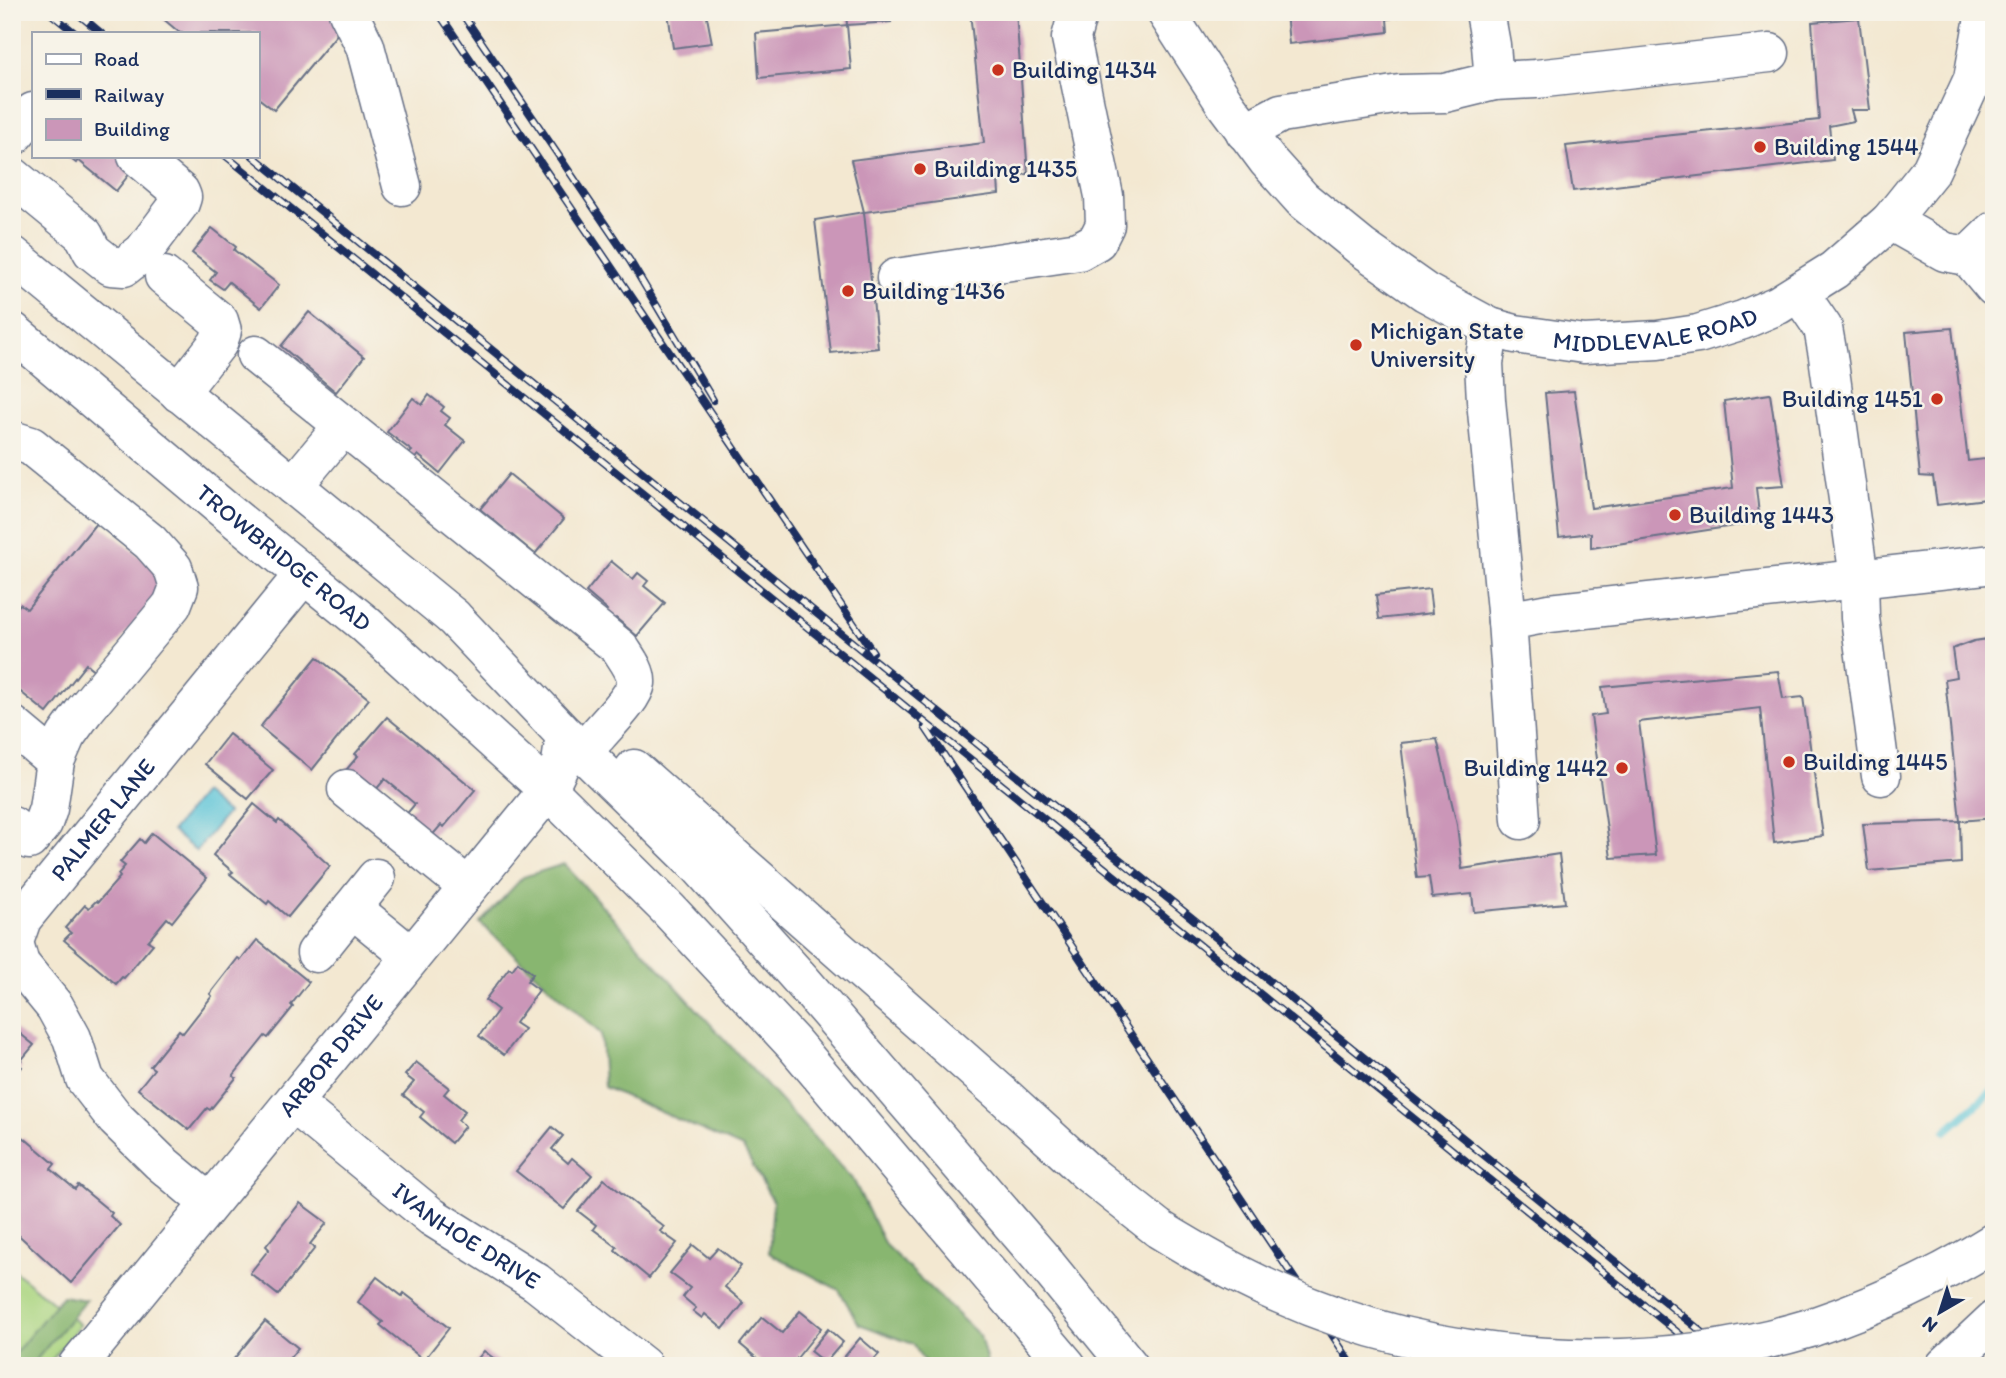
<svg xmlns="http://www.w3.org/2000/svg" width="2006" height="1378" viewBox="0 0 2006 1378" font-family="Itim,sans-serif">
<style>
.green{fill:#abd581;stroke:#638270;stroke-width:2}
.forest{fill:#88b66f;stroke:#527266;stroke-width:2}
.water{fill:#5cc4d8;stroke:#3c7a9b;stroke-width:2}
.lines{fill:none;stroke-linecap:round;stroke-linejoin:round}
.stream{stroke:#5cc4d8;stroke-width:8}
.building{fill:#cb96b8}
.minor-casing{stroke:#677086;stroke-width:41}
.highway-casing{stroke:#677086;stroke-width:41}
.minor{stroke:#fff;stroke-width:38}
.highway{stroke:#fff;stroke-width:38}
.rail-casing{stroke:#1b2f5e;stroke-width:8}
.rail{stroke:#f7f3e8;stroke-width:5;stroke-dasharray:16;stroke-linecap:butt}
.highway-bridge-casing{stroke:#677086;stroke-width:41;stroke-linecap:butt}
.highway-bridge{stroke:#fff;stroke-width:38}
.poi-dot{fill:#c8321e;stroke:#f7f3e8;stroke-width:2.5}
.labels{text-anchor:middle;stroke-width:5;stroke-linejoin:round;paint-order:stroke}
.poi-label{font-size:24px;fill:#1b2f5e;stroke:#f7f3e8;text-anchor:start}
.street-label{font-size:24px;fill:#1b2f5e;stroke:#f7f3e8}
</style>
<rect width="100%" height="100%" fill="#f7f3e8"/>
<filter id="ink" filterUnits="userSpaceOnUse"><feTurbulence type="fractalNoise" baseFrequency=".0143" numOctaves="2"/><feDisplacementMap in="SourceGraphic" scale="14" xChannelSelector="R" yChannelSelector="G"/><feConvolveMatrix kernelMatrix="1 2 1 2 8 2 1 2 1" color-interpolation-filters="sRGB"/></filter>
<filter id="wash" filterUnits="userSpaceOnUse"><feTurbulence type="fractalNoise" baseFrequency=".00686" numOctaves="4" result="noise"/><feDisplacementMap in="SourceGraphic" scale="28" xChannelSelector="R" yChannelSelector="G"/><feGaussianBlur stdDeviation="1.57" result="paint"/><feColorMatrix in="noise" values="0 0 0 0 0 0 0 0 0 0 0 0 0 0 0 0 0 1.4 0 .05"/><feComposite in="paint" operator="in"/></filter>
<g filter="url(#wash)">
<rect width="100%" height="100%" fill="#f3e8d1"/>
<polygon class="green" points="12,1269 80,1325 47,1366 12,1366"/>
<g class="forest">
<polygon points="564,864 854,1181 885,1245 980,1336 988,1366 927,1366 913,1344 859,1324 839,1290 769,1253 773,1202 743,1148 604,1087 601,1034 480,923 523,877"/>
<polygon points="62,1296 86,1300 31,1366 12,1366 12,1357"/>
</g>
<polygon class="water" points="203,793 227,813 196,851 172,831"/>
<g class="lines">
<polyline class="stream" points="1946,1131 1994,1089"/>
</g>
<g id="blocks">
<g class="building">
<polygon points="155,12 326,12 343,27 274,110 257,97 257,33 180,33"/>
<polygon points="668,12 706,12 712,43 673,48"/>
<polygon points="846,12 889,12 891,22 847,25"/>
<polygon points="970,12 1016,12 1028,174 998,179 999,194 864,212 878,348 831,353 815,220 864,212 851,160 984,143"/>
<polygon points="1286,12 1400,12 1400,17 1387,19 1388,32 1289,44"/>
<polygon points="1859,18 1870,110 1851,110 1854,121 1829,126 1833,160 1573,191 1566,146 1819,120 1812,22"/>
<polygon points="847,25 851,69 759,78 756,33"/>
<polygon points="67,156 129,156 138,163 116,191 78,160 76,163"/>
<polygon points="212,228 236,247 234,250 279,285 261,308 229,282 223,289 210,280 216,272 192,253"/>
<polygon points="309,312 364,357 336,392 281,346"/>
<polygon points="1952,328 1968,461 1994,458 1994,498 1937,505 1933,477 1920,476 1906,332"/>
<polygon points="1574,391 1591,508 1733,488 1724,401 1770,394 1784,486 1756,488 1760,522 1591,548 1591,533 1559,537 1545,393"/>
<polygon points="429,395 444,407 441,411 450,418 445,425 465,441 440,473 418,455 413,461 407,456 412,451 387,432 413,398 422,405"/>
<polygon points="509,474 564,519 535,554 512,535 510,537 501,530 503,528 480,509"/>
<polygon points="97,522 169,580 95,671 86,664 47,713 12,685 12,613 20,604 27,609"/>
<polygon points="611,561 633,579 638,573 648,581 644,586 665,603 637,636 616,618 614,620 605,612 607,610 586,592"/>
<polygon points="1429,589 1432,613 1379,619 1376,595"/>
<polygon points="1994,638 1994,681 1992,681 1994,703 1994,818 1960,821 1945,679 1956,677 1952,649 1974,641"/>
<polygon points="317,657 369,699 312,770 260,727"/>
<polygon points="1778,671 1783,699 1803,697 1823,836 1774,843 1760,708 1639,722 1656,855 1611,858 1591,716 1606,714 1602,687"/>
<polygon points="387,717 475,790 444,827 441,825 429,839 403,818 415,804 385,779 374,792 347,769 358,756 355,754"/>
<polygon points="229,734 273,770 248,799 205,764"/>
<polygon points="1437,739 1457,825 1462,869 1559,854 1565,903 1474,912 1472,894 1432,898 1429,877 1417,878 1401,743"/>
<polygon points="254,804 277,823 279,820 330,866 288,917 269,901 267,904 230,874 233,872 213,855"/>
<polygon points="1960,821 1961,863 1869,871 1863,824"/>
<polygon points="152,833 207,878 172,922 167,918 148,941 153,944 124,978 122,977 116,984 64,940 71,933 65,928 85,905 89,908 96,901 98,902 120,877 118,874 125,866 120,862 140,839 144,843"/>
<polygon points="257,940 309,982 291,1005 293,1007 268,1038 265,1036 233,1076 236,1078 210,1110 207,1108 189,1130 138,1089 154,1069 150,1066 179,1030 183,1033 212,996 210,994 238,958 241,960"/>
<polygon points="518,962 533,974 527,981 539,990 515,1023 524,1029 504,1055 479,1036 498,1010 485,1000 509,968 512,970"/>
<polygon points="12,1027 34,1045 18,1064 22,1067 12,1080"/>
<polygon points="416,1062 449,1088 444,1094 465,1111 458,1120 465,1126 451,1143 420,1117 424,1112 403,1095 414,1082 405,1075"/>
<polygon points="552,1127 563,1136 552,1149 568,1163 572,1158 592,1175 564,1209 516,1171"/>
<polygon points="12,1135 20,1141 23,1137 55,1164 51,1169 75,1189 78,1185 112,1213 110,1216 120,1225 71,1283 12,1229"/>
<polygon points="604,1179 664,1227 660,1231 677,1243 649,1278 615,1250 617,1247 593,1229 596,1225 578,1211"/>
<polygon points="300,1203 327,1223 310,1244 315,1248 278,1295 250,1273 269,1249 266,1246"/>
<polygon points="693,1245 709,1258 718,1248 741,1266 725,1287 744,1303 723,1329 705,1314 702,1318 693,1311 696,1308 683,1297 690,1288 670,1273"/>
<polygon points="377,1277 402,1296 404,1293 449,1328 424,1360 380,1325 383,1322 358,1302"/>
<polygon points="800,1311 821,1328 797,1358 802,1362 799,1366 766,1366 740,1344 762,1317 782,1333"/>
<polygon points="265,1321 298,1348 283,1366 228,1366"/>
<polygon points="828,1329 843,1342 825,1363 810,1351"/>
<polygon points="860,1338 879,1354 868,1366 845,1366 840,1362"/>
<polygon points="484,1351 504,1366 472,1366"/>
</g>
</g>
</g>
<g filter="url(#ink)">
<use href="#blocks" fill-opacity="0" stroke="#677086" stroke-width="2"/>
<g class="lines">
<g class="minor-casing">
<g id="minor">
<polyline points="348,12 365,46 402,186"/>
<path id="s1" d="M1166,12L1226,105L1267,160L1302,199L1361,247L1425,292L1490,327L1515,334L1584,344L1658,340L1698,334L1743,320L1778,305L1834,270L1890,221L1931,170L1973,79L1985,12"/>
<polyline points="1485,12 1491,45 1494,81"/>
<polyline points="1245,132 1281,113 1400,94 1445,93 1494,81 1536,79 1770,53"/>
<polyline points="12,137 33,112"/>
<polyline points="12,176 84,235 92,251 111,266 124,267 143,252 180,203 182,197 180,192 137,156"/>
<polyline points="1890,221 1945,252 1968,256 1994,231"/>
<polyline points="12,255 453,617"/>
<polyline points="1968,256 1994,287"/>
<polyline points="164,276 219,321 222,331 218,343 179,393"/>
<polyline points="896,278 1079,251 1097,241 1105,225 1104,196 1071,38 1078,12"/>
<polyline points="1799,293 1823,328 1828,356 1859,578 1860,618 1881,776"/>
<polyline points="1490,327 1484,363 1486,400 1507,621 1521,820"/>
<path id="s2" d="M12,331L221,507L364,623L548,790"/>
<path d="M256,355L620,648C626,658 637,671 636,683C634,698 607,724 597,736"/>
<polyline points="12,443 15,441 31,446 150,542 173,568 179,587 172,605 84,711 66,736 55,761 48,809 43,823 29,840 12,826"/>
<polyline points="293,486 343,426"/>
<polyline points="1507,621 1549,613 1994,564"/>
<polyline points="12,725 55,761"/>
<polyline points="347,789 468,887"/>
<polyline points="352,908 411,956"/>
<polyline points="316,953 376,878"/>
<path id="s3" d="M293,1103L432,1217L536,1282L643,1366"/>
<path id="s4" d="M209,1203L160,1162L116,1119L85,1079L72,1038L55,1007L20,964L14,942L22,919L304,574"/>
<path id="s5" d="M77,1366L548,790L561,763L565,735"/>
</g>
</g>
<g class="highway-casing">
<g id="highway">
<polyline points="453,617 565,735 699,866 803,982 1041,1258 1129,1366"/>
<polyline points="634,769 1005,1097 1087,1172 1159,1229"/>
<polyline points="548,790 668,909 793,1043 1067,1366"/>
<path d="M1810,1328C1874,1306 1936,1279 1994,1242"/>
<polyline points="1945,1366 1994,1320"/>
</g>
</g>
<use href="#minor" class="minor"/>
<use href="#highway" class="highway"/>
<g class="rail-casing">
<g id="rail">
<polyline points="49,12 75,33"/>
<polyline points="76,12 101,33"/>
<polyline points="438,12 873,652"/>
<polyline points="461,12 630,261 713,400"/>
<polyline points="226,156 1719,1366"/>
<polyline points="253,156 1744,1366"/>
<polyline points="925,727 1353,1366"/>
</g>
</g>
<use href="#rail" class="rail"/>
<g class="highway-bridge-casing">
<path id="highway-bridge" d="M1159,1229C1198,1253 1238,1276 1280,1294C1440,1366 1643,1378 1810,1328"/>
</g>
<use href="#highway-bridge" class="highway-bridge"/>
</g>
</g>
<g class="poi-dot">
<circle cx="998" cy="70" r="7"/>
<circle cx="1760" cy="147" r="7"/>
<circle cx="920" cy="169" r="7"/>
<circle cx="848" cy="291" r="7"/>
<circle cx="1356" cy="345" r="7"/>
<circle cx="1937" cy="399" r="7"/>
<circle cx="1675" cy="515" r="7"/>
<circle cx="1789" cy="762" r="7"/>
<circle cx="1622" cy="768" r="7"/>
</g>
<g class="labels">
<g class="poi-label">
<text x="1012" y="78">Building 1434</text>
<text x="1774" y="155">Building 1544</text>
<text x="934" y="177">Building 1435</text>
<text x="862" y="299">Building 1436</text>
<text x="1370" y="339">Michigan State<tspan x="1370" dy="28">University</tspan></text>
<text x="1923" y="407" text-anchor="end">Building 1451</text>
<text x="1689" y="523">Building 1443</text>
<text x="1803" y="770">Building 1445</text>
<text x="1608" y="776" text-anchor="end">Building 1442</text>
</g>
<g class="street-label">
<text dy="8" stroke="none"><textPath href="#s1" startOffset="628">MIDDLEVALE ROAD</textPath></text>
<text dy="8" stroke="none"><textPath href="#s2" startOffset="354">TROWBRIDGE ROAD</textPath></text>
<text dy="8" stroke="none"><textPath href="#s4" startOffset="485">PALMER LANE</textPath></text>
<text dy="8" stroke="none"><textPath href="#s5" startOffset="401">ARBOR DRIVE</textPath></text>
<text dy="8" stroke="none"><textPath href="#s3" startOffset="219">IVANHOE DRIVE</textPath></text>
</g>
</g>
<rect width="2006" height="1378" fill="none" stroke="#f7f3e8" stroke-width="42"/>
<rect x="32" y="32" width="228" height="126" fill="#f7f3e8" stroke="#9fa5b1" stroke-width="2"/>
<rect x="46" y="54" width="35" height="10" fill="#ffffff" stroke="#9fa5b1" stroke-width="2"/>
<text x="94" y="66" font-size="21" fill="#1b2f5e">Road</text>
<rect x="46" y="89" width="35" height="10" fill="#1b2f5e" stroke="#9fa5b1" stroke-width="2"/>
<text x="94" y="102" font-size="21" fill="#1b2f5e">Railway</text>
<rect x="46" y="119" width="35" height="21" fill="#cb96b8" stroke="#9fa5b1" stroke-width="2"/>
<text x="94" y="136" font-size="21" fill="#1b2f5e">Building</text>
<g transform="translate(1940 1312) rotate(219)" stroke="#f7f3e8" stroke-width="5" paint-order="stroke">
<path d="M0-5L12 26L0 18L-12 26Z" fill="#1b2f5e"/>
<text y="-10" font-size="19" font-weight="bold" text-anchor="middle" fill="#1b2f5e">N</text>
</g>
</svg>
